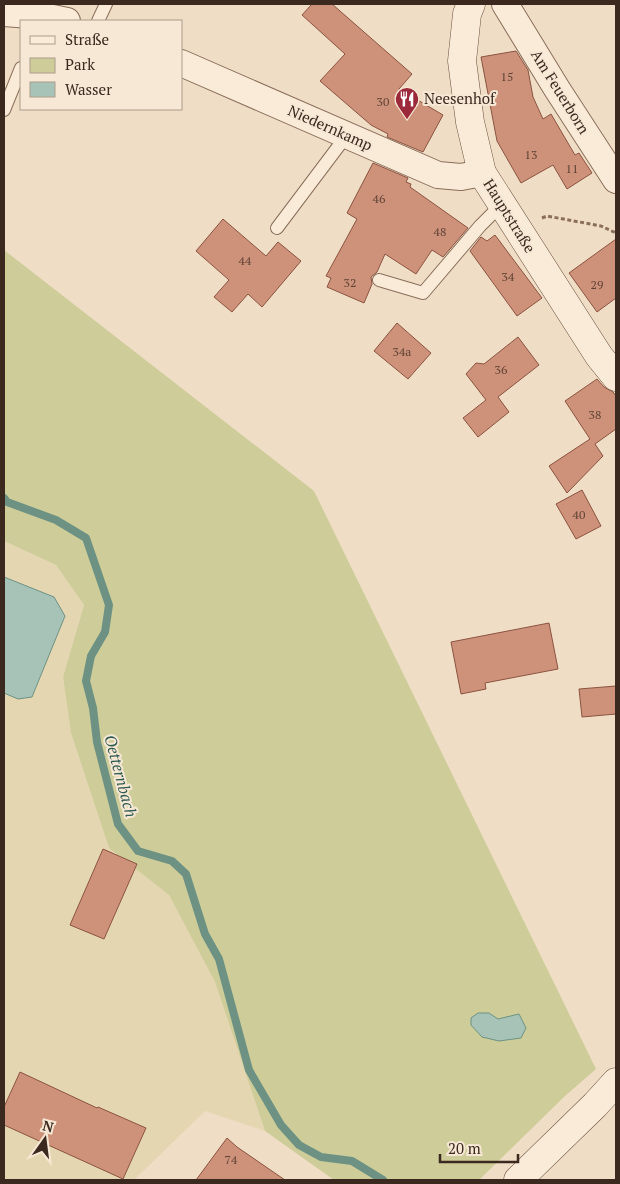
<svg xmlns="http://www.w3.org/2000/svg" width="620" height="1184" viewBox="0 0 620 1184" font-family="'PT Serif',serif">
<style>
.farmland{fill:#e5d6b2}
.green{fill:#cecd99}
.water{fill:#a7c3b7;stroke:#6d9284}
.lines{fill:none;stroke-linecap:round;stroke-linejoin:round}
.stream{stroke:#6d9284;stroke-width:8}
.building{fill:#ce927a;stroke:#8b5340}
.service-casing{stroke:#8b6e5b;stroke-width:14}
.minor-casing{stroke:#8b6e5b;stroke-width:28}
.secondary-casing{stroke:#6d4f3e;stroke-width:29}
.path{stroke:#8b6e5b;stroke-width:3;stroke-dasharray:4 2.5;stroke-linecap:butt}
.service{stroke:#faebd9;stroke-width:12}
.minor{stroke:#faebd9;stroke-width:26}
.secondary{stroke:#faebd9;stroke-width:28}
.labels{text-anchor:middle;stroke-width:4;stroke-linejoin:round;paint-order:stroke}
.number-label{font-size:12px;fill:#604336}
.street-label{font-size:15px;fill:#3b291f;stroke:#f7e8d5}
.poi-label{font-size:15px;fill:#3b291f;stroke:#f7e8d5;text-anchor:start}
.water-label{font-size:16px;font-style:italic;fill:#2e5b52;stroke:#f7e8d5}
</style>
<rect width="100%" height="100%" fill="#efddc5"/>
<polygon class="farmland" points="4,541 56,565 84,605 63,677 71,733 109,848 169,895 215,982 265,1131 205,1111 134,1180 4,1180"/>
<polygon class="green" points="4,250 314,491 596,1069 565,1096 479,1180 334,1180 265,1131 215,982 169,895 109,848 71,733 63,677 84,605 56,565 4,541"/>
<g class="water">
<polygon points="4,577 54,597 65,616 32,697 18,699 4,693"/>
<polygon points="478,1013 489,1013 498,1019 519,1014 526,1028 521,1038 499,1041 482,1037 471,1025 471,1018"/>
</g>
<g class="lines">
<polyline class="stream" points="4,498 7,502 56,520 86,538 109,605 105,632 91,656 86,681 93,708 97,742 118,824 138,851 172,861 186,874 205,934 219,959 249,1070 281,1125 299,1145 321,1157 352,1161 383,1180"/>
</g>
<g class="building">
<polygon points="312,4 332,4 412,74 399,89 443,115 423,152 387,137 388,134 371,125 320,81 345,54 302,15"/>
<polygon points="516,51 528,70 533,97 543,119 551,114 575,155 579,153 592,173 567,189 553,165 521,183 497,141 481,57"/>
<polygon points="373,163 408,178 406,182 411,184 410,187 468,228 443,257 432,250 416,274 385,254 377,272 371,277 372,284 364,303 327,287 331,278 326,276 357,219 347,213"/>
<polygon points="223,219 266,256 278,242 301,261 262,307 248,294 232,312 214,297 229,280 196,251"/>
<polygon points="495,235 542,298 517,316 470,251 481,237 487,241"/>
<polygon points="616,239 616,298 597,312 569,273"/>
<polygon points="397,323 431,353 408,379 374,351"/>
<polygon points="518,337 539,365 498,397 509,412 478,437 463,418 486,400 466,374 476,363 484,364"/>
<polygon points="597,379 604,387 613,392 616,396 616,429 595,444 603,456 567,493 549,466 590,439 565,401"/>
<polygon points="582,490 601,526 576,539 556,504"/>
<polygon points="549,623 558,669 485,683 486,689 461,694 451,642"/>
<polygon points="616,686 616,714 582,717 579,689"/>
<polygon points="103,849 137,864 104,939 70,925"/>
<polygon points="20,1072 97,1108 98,1107 146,1128 123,1179 4,1125 4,1107"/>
<polygon points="227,1138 237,1147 285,1180 196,1180"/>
</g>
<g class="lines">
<g class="service-casing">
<g id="service">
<polyline points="98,21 106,4"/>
<polyline points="4,110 21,68"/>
<polyline points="277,228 347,135"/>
<polyline points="379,280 423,293 480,226 502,204"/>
</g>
</g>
<g class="minor-casing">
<g id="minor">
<polyline points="505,4 557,89 616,180"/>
<polyline points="4,13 43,16 67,21"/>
<polyline points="181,63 438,175 461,177 482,173"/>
</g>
</g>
<g class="secondary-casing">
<g id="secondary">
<polyline points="471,4 467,14 462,61 470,122 482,173 599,356 616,377"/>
<polyline points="518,1180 595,1105 616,1082"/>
</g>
</g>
<polyline class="path" points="542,218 547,216 601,226 616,233"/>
<use href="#service" class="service"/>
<use href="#minor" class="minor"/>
<use href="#secondary" class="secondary"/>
</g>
<defs>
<g id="restaurant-pin" transform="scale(1.25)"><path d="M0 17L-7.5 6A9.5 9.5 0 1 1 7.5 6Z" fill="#9c293a" stroke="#f7e8d5"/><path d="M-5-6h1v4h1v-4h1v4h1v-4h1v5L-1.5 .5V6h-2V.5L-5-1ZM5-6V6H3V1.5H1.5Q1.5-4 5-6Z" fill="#fff"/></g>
</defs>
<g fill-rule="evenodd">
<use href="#restaurant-pin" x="407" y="99"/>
</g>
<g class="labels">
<g class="number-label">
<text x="507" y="81">15</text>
<text x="383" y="106">30</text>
<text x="531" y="159">13</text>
<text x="572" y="173">11</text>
<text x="379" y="203">46</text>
<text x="440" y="236">48</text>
<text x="245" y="265">44</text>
<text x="508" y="281">34</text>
<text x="350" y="287">32</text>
<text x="597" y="289">29</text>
<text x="402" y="356">34a</text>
<text x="501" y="374">36</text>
<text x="595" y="419">38</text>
<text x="579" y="519">40</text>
<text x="231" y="1164">74</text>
</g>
<g class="street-label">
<text transform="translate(560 92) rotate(58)" y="5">Am Feuerborn</text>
<text transform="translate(330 128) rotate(24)" y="5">Niedernkamp</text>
<text transform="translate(509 216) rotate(58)" y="5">Hauptstraße</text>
</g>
<g class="poi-label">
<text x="424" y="104">Neesenhof</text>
</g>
<g class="water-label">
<text transform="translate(121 776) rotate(75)" y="6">Oetternbach</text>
</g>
</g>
<rect width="620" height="1184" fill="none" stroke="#3b291f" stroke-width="10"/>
<rect x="20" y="20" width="162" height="90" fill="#f7e8d5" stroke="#ac9c8c"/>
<rect x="30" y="36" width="25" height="8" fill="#faebd9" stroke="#ac9c8c"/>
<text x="65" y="45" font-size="15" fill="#3b291f">Straße</text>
<rect x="30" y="58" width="25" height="15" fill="#cecd99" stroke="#ac9c8c"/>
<text x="65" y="70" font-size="15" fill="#3b291f">Park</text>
<rect x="30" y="82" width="25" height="15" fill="#a7c3b7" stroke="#ac9c8c"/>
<text x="65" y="95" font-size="15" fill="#3b291f">Wasser</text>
<g transform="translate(45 1139) rotate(14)" stroke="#f7e8d5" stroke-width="4" paint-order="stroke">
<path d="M0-4L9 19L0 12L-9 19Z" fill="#3b291f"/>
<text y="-8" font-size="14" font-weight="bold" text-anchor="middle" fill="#3b291f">N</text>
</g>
<path d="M440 1154v8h78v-8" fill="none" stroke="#3b291f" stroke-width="2.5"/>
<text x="448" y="1154" font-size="15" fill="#3b291f" stroke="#f7e8d5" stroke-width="4" paint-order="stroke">20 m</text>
</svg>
